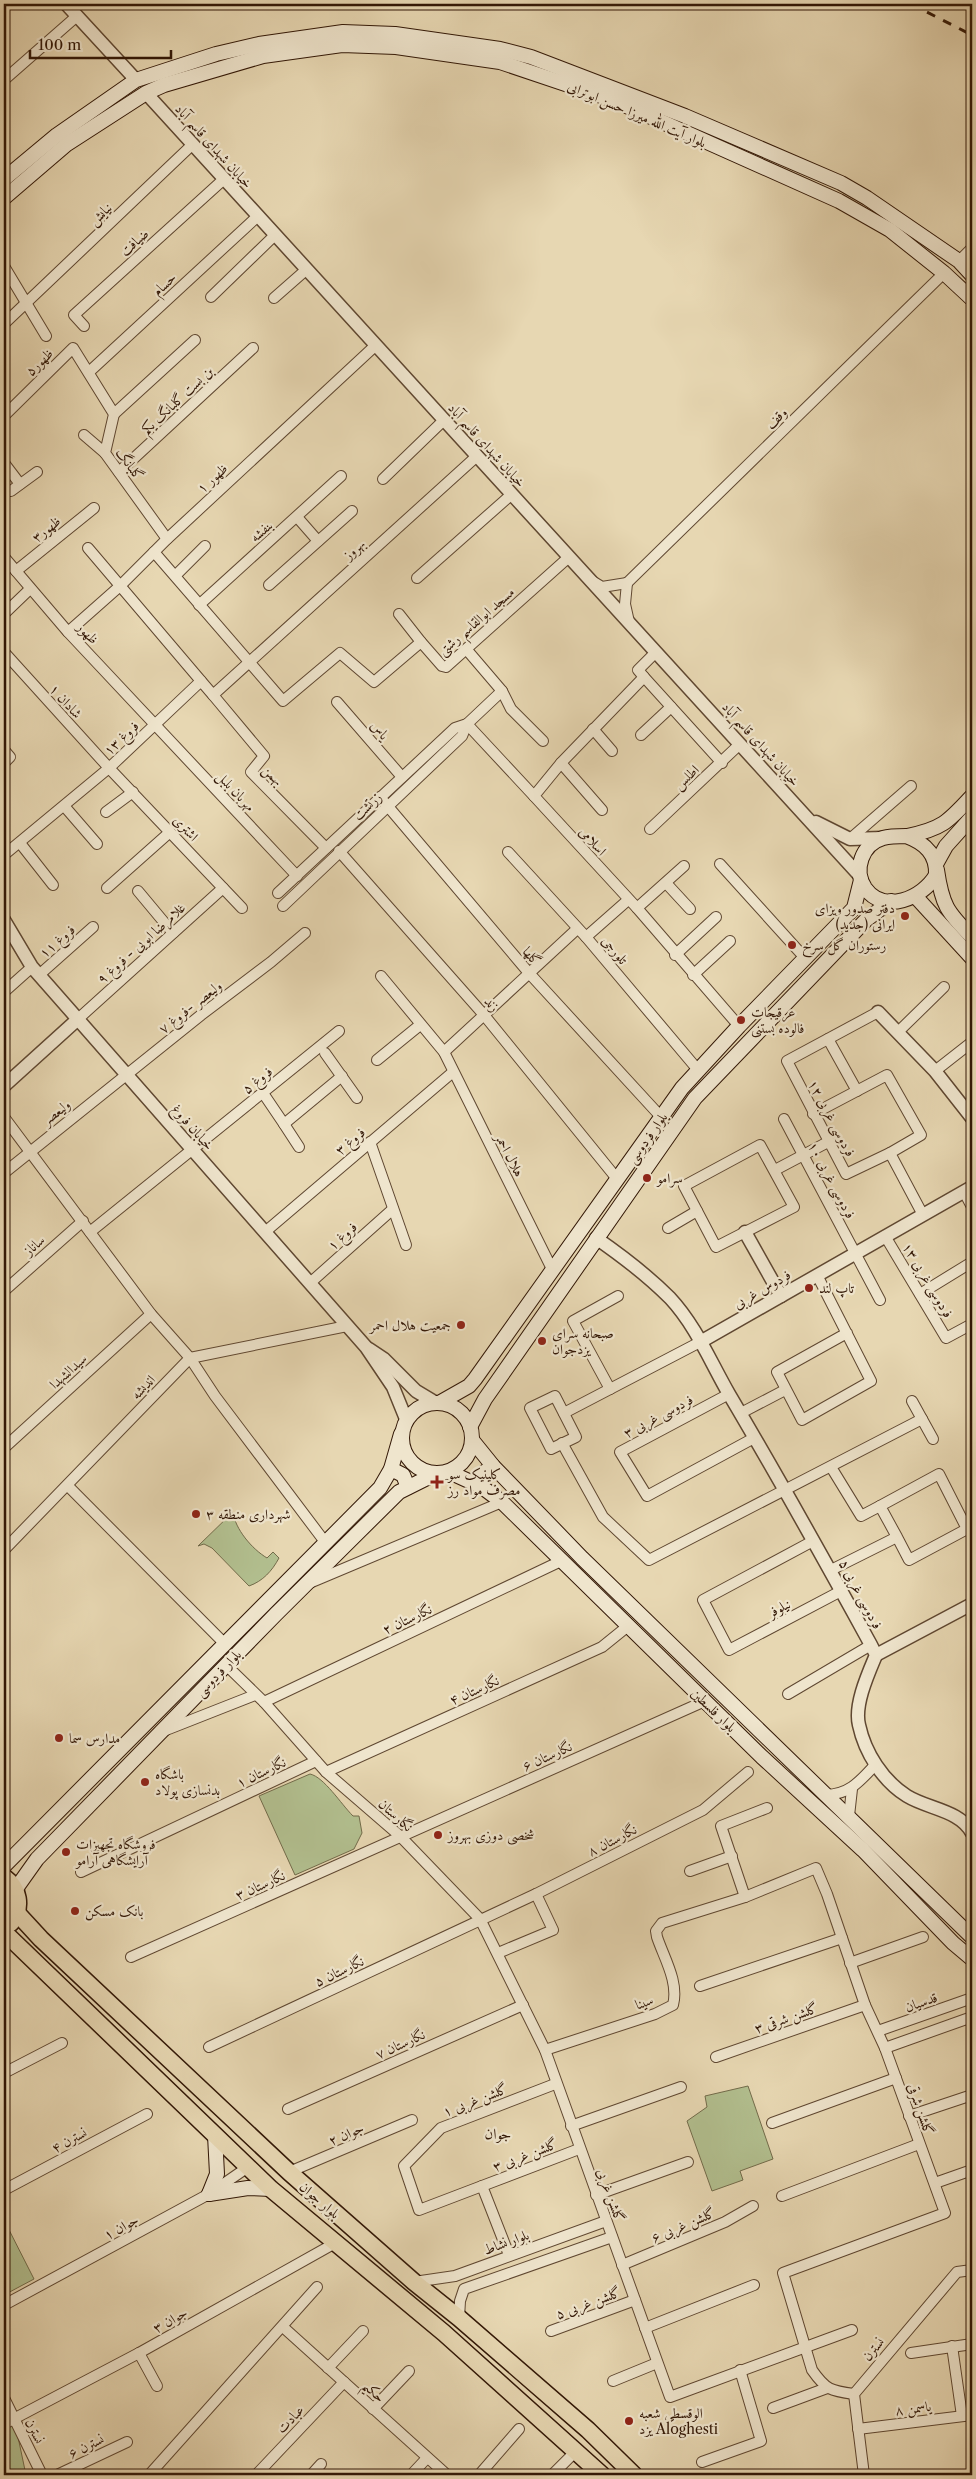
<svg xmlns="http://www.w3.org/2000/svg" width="976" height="2479" viewBox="0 0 976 2479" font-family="'Libre Caslon Text',Amiri,serif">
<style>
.green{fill:#b2bf8f;stroke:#726b4a}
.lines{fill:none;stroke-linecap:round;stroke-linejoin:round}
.minor-casing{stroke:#5f4731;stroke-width:12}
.tertiary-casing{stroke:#5f4731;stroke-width:15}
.secondary-casing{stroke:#321706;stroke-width:16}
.primary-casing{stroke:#321706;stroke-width:19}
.minor{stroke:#efe5cd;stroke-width:10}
.tertiary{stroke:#efe5cd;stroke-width:12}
.secondary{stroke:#efe5cd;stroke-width:14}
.primary{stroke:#e7d7b2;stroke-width:16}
.rail{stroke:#321706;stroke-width:3;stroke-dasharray:9 9;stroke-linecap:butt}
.poi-dot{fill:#8f2418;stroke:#efe5cd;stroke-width:2}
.labels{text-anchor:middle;stroke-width:4.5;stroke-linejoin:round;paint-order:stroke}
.street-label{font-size:14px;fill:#321706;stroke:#efe5cd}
.poi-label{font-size:14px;fill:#321706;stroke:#efe5cd;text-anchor:start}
.neighbourhood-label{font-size:15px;fill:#321706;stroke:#efe5cd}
</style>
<rect width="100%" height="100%" fill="#e7d7b2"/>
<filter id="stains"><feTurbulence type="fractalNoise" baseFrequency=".004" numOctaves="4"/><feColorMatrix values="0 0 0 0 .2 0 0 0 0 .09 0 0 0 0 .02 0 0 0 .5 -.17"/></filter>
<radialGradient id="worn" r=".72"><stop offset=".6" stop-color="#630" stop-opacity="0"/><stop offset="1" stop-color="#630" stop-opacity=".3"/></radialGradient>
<g class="green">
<path d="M233,1512C235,1529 252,1549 267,1558L273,1552L279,1558C272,1571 263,1581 249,1586L212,1548L204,1544L198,1546Z"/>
<path d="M310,1774C324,1777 341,1804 353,1816H359L362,1833L354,1849L295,1875L259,1796Z"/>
<polygon points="748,2086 773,2159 740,2171 743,2180 712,2191 687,2121 707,2107 705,2096"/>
<polygon points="4,2220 34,2279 4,2295"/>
<polygon points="14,2418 26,2475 4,2475 4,2425"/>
</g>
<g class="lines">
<g class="minor-casing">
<g id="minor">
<polyline points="4,80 77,16"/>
<polyline points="959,261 972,248"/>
<polyline points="4,266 46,336"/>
<polyline points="211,297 275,235"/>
<polyline points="274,298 307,269"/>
<polyline points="4,324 193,144"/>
<polyline points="84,326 74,315 224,179"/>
<polyline points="89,372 258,216"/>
<polyline points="114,414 195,340"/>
<polyline points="4,416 73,348 114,414 105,453 167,539"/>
<polyline points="84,435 105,453"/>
<polyline points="4,463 20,484"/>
<polyline points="119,472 253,348"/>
<polyline points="383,479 444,420"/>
<polyline points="11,491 37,472"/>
<polyline points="297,517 318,541"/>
<polyline points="88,548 201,681"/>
<polyline points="154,552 283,701 340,653 374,682 421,642 442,666 446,667 569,557"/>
<polyline points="4,557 68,632 297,876"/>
<polyline points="16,571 94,508"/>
<polyline points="176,575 205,546"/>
<polyline points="417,578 512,494"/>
<polyline points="592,581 602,587 627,583"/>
<polyline points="627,583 944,273"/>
<polyline points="627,583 625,604 629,622"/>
<polyline points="269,585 352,511"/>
<polyline points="199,605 341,476"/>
<polyline points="4,614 30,589"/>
<polyline points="399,614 421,642"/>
<polyline points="68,632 120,586 167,539 376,345"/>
<polyline points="4,652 109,768 242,908"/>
<polyline points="644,677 638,670 656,652"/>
<polyline points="502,691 511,709 543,741"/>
<polyline points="213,695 264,756 251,772 326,848"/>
<polyline points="337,702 402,777"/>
<polyline points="467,724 534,796"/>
<polyline points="593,729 612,751"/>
<polyline points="641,735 671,707"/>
<polyline points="4,750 10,757 4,763"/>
<polyline points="561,763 602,810"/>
<polyline points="722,763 644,677 561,763 534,796 637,908 739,1026"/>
<polyline points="380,797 529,973 662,1118"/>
<polyline points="65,807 97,844"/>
<polyline points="106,812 133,792"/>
<polyline points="650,829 740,744"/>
<polyline points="850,839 911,786"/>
<polyline points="20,843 53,885"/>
<polyline points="339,851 484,1015 618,1180"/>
<polyline points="508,852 586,937 698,1070"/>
<polyline points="4,855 109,768 201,681 213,695 477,456"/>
<polyline points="720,864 805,958"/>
<polyline points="666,883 690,909"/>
<polyline points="107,888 170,832"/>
<polyline points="138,891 173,933"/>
<polyline points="278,893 455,728 467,724 502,691 467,650"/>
<polyline points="283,906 462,736 467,724"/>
<polyline points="637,908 684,866"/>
<polyline points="586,937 628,900"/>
<polyline points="675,955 716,917"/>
<polyline points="39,975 93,927"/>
<polyline points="693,975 730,941"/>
<polyline points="381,976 444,1052 553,1271"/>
<polyline points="4,992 32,967"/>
<polyline points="878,1012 787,1061 846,1174 890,1153 923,1215"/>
<polyline points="78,1019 223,888"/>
<polyline points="898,1032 944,987"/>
<polyline points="828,1039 857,1091"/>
<polyline points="444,1052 577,929"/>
<polyline points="325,1053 357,1098"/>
<polyline points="377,1060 420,1025"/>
<polyline points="935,1071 972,1042"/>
<polyline points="263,1093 284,1124 342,1076"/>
<polyline points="813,1114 887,1075 921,1135 890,1153"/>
<polyline points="4,1117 151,1314 190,1358 215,1396 325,1542"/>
<polyline points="784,1119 880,1300"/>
<polyline points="284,1124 299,1147"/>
<polyline points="370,1142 406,1245"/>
<polygon points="760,1145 794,1207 716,1247 684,1186"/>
<polyline points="775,1170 828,1142"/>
<polyline points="4,1173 201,1015 271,962 305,933"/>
<polyline points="964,1192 972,1207"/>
<polyline points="668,1228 697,1211"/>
<polyline points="90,1232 339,1031"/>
<polyline points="265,1232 453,1072"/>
<polyline points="885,1236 946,1338 972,1324"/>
<path d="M817,1275C835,1310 853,1346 871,1381L802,1420L777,1372L847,1333"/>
<polyline points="310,1283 393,1209"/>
<polyline points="4,1291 83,1221"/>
<polyline points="920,1294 972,1262"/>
<polyline points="610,1389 573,1321 618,1296"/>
<polyline points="729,1394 620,1452 647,1496 754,1438"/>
<polygon points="555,1396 576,1437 551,1449 530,1408"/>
<polyline points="912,1401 933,1439"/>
<polyline points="564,1413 702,1341"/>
<polyline points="741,1413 785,1390"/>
<polyline points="562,1443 603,1517 649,1560 922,1419"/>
<polyline points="4,1448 151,1314"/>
<polyline points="831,1467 861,1516 880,1506"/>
<polyline points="68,1486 224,1643"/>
<polyline points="813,1541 703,1600 729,1650 841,1591"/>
<polyline points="4,1550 190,1358 347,1326"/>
<polyline points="831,1570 897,1537 880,1506 939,1474 967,1529 909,1560 897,1537"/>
<polyline points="312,1582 502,1502"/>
<polyline points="226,1665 264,1702 326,1772 400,1836 480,1919 545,2050 670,2397 852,2330"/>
<polyline points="788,1694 871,1645"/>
<polyline points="264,1702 561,1561"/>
<polyline points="166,1730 255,1695"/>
<polyline points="326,1772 602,1647 628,1626"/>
<path d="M826,1795C850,1794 860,1781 875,1765"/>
<polyline points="849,1816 852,1789"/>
<polyline points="690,1871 732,1856"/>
<polyline points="81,1872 316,1761"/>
<polyline points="745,1897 721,1826 767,1808"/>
<polyline points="498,1953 553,1930 536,1894"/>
<polyline points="131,1957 705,1701"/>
<polyline points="850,1963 923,1937"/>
<polyline points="700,1986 842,1938"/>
<polyline points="878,2031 972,1998"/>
<polyline points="209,2047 536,1894 703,1810 748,1772"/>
<polyline points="885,2048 972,2017"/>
<path d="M545,2050L655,2014L673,2005C679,1982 664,1958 657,1937L656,1931L662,1923L745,1897L816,1868L827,1894L865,2005L885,2048L945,2213L783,2273L812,2370C826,2390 831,2391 854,2394"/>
<polyline points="716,2057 865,2005"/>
<polyline points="4,2073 62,2043"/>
<polyline points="288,2109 523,2005"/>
<polyline points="909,2116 972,2095"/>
<polyline points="772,2123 896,2078"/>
<polyline points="571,2126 681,2087"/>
<polyline points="289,2172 412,2120"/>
<polyline points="935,2183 972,2170"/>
<polyline points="482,2186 419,2210 404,2166 441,2128 555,2084"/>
<polyline points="4,2190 147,2114"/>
<polyline points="596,2195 688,2162"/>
<polyline points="782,2196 919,2144"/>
<polyline points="509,2255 482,2186 579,2149"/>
<polyline points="622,2265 725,2222 753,2206"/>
<polyline points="414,2282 455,2276 606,2221"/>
<polyline points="4,2305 209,2194 248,2167"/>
<polyline points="459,2318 460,2301 464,2289 612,2237"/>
<polyline points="283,2327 447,2475"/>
<polyline points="645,2328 754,2285"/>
<polyline points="551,2331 635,2300"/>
<polyline points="952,2346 962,2416"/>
<polyline points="139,2353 157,2386"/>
<polyline points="911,2353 972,2344"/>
<polyline points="328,2368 363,2331"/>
<polyline points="613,2381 657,2363"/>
<polyline points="4,2398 42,2475"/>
<polyline points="773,2408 827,2388"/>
<polyline points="373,2409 409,2371"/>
<polyline points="4,2424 139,2353 337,2242"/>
<polyline points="858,2429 972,2415"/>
<polyline points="702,2462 761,2441 740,2370"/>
<polyline points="57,2475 127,2442"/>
<polyline points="149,2475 317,2287"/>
<polyline points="256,2475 344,2382"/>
<polyline points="311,2475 321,2464"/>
<polyline points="411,2475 427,2458"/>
<polyline points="479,2475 519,2429"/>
<polyline points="552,2475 577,2450"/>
<polyline points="864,2475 854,2394 957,2272 972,2270"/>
</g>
</g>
<g class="tertiary-casing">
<g id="tertiary">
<polyline points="66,4 136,80"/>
<polyline points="146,93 860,876"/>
<polyline points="816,822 850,839 882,838"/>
<polyline points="4,920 32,967 366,1347 393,1387 406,1419"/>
<polyline points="878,1012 935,1071 972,1118"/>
<polyline points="4,1086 78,1019"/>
<polyline points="745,1232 781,1296"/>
<path d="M596,1238C622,1256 647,1275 670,1298C696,1326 710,1361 729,1394C778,1477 825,1561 871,1645L876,1655C868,1674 854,1705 859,1725C865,1753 883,1781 907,1796C928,1809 960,1810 972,1833"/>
<polyline points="702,1341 972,1187"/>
<polyline points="369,1349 384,1359 416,1391 436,1403"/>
<polyline points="876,1655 972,1604"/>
</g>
</g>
<g class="secondary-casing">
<g id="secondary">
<polyline points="4,179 57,135 136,80 216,54 259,44 343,32 395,34 500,49 531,57 685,116 841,183 867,198 959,261 972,275"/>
<polyline points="4,198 67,144 146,93 164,85 263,56 342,45 396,47 500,62 613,100 839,201 890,230 944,273 972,299"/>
<path d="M906,836C925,843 937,854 936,875C923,898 884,915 865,888C853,870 862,844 883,838C890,836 899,836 906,836Z"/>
<path d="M907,836C942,829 948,822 972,796"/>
<polyline points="936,864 946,846 972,817"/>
<path d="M937,870C942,905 947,912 972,937"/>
<polyline points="916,897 972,958"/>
<circle cx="437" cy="1438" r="35"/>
<polyline points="439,1403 469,1386 475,1379 682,1088 739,1026 854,908 861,880"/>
<polyline points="470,1427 485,1399 695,1098 866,920 891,901"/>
<polyline points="472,1440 493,1466 582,1558 972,1937"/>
<polyline points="391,1469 403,1475 408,1487"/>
<polyline points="449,1472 482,1487 502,1502 762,1757 863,1850 953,1943 972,1959"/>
<polyline points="482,1487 482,1474 493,1466"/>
<polyline points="4,1866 380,1488 391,1469 401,1434"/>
<polyline points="15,1890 37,1859 276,1614 399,1492 435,1474"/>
<polyline points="209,2194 248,2188 271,2189"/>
<polyline points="209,2194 217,2174 215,2135"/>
</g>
</g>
<g class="primary-casing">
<g id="primary">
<path d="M4,1877C19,1888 23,1907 11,1923"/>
<polyline points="17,1913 41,1939 289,2172 414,2282 459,2318 588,2430 634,2475"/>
<polyline points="4,1932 271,2189 444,2333 602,2475"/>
</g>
</g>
<use href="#minor" class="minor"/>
<use href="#tertiary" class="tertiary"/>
<use href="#secondary" class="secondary"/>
<use href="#primary" class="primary"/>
<polyline class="rail" points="911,4 972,35"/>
</g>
<g class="poi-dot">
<circle cx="905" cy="916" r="5"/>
<circle cx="792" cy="945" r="5"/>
<circle cx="741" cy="1020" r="5"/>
<circle cx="647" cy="1178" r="5"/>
<circle cx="809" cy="1288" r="5"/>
<circle cx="461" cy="1325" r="5"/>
<circle cx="542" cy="1341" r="5"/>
<path d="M434.5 1474.5h5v5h5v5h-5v5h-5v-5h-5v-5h5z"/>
<circle cx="196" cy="1514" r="5"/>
<circle cx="59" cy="1738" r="5"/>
<circle cx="145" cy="1782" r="5"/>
<circle cx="438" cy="1835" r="5"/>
<circle cx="66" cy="1852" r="5"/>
<circle cx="75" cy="1911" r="5"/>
<circle cx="629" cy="2421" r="5"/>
</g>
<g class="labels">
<g class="street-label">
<text transform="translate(637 114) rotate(23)" y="5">بلوار آیت الله میرزا حسن ابوترابی</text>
<text transform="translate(214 146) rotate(48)" y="5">خیابان شهدای قاسم آباد</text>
<text transform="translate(100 214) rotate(-44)" y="5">نيايش</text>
<text transform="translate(134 242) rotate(-42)" y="5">ضیافت</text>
<text transform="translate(164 284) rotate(-43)" y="5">حسام</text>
<text transform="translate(39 362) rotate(-44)" y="5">ظهور۵</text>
<text transform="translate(177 400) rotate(-43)" y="5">بن بست گلبانگ یکم</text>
<text transform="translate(776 418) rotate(-44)" y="5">وقف</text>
<text transform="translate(487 445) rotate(48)" y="5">خیابان شهدای قاسم آباد</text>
<text transform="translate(130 464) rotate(54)" y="5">گلبانگ</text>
<text transform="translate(212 478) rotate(-43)" y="5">ظهور ۱</text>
<text transform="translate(46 529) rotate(-39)" y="5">ظهور۳</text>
<text transform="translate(261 531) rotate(-42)" y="5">بنفشه</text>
<text transform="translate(354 549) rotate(-42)" y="5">بهروز</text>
<text transform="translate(476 621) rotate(-41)" y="5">مسجد ابوالقاسم رشتی</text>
<text transform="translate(88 633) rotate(47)" y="5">ظهور</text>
<text transform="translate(66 701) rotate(48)" y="5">شادان ۱</text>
<text transform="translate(380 730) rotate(49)" y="5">یاس</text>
<text transform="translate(121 738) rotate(-43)" y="5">فروغ ۱۳</text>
<text transform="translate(761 744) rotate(48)" y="5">خیابان شهدای قاسم آباد</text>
<text transform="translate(273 775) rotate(45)" y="5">بهمن</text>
<text transform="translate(686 777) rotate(-43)" y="5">اطلس</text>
<text transform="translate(236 791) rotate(47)" y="5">مهربان بلبل</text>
<text transform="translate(367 806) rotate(-43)" y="5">زرتشت</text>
<text transform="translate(186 828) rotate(47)" y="5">اشتری</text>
<text transform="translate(593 841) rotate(48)" y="5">اسلامی</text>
<text transform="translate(57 941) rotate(-41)" y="5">فروغ ۱۱</text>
<text transform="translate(141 943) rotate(-42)" y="5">غلامرضا ابویی - فروغ ۹</text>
<text transform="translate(615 950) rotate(50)" y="5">تلورجی</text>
<text transform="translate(532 956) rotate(49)" y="5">گلها</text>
<text transform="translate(492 1004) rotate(49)" y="5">زند</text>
<text transform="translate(190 1007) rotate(-38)" y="5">ولیعصر -فروغ ۷</text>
<text transform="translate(257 1080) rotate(-39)" y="5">فروغ ۵</text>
<text transform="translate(56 1112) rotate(-38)" y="5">ولیعصر</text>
<text transform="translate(832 1118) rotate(62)" y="5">فردوسی غربی ۱۲</text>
<text transform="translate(193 1127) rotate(49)" y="5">خیابان فروغ</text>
<text transform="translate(647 1138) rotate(-55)" y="5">بلوار فردوسی</text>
<text transform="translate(350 1141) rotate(-40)" y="5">فروغ ۳</text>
<text transform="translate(510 1155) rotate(63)" y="5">هلال احمر</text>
<text transform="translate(832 1180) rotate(62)" y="5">فردوسی غربی ۱۰</text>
<text transform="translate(342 1236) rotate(-42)" y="5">فروغ ۱</text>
<text transform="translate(34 1245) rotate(-41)" y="5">ساناز</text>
<text transform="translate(928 1280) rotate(59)" y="5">فردوسی غربی ۱۳</text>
<text transform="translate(762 1289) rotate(-30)" y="5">فردوس غربی</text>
<text transform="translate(68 1371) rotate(-42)" y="5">سیدالشهدا</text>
<text transform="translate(143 1387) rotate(-46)" y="5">اندیشه</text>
<text transform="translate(658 1416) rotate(-28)" y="5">فردوسی غربی ۳</text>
<text transform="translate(861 1594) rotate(62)" y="5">فردوسی غربی ۵</text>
<text transform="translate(779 1608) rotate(-28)" y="5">نیلوفر</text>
<text transform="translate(407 1619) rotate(-25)" y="5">نگارستان ۲</text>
<text transform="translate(218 1673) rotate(-46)" y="5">بلوار فردوسی</text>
<text transform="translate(474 1690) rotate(-24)" y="5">نگارستان ۴</text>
<text transform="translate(714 1710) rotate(44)" y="5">بلوار فلسطین</text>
<text transform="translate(547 1756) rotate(-24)" y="5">نگارستان ۶</text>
<text transform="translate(261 1772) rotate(-25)" y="5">نگارستان ۱</text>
<text transform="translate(396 1815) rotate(42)" y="5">نگارستان</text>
<text transform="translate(612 1840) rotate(-27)" y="5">نگارستان ۸</text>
<text transform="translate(260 1885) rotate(-24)" y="5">نگارستان ۳</text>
<text transform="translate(339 1971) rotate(-25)" y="5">نگارستان ۵</text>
<text transform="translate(644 2002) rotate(-20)" y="5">سینا</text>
<text transform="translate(921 2002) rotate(-19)" y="5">قدسیان</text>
<text transform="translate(786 2018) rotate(-19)" y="5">گلشن شرقی ۳</text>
<text transform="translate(400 2044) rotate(-24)" y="5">نگارستان ۷</text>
<text transform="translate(475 2100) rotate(-21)" y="5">گلشن غربی ۱</text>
<text transform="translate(921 2109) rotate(71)" y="5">گلشن شرقی</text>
<text transform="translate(346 2134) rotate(-23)" y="5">جوان ۲</text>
<text transform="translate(69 2140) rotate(-28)" y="5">نسترن ۴</text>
<text transform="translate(525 2155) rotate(-21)" y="5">گلشن غربی ۳</text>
<text transform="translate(611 2195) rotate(70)" y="5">گلشن غربی</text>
<text transform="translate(320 2200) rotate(41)" y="5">بلوار جوان</text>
<text transform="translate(683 2225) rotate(-23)" y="5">گلشن غربی ۶</text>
<text transform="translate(121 2227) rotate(-28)" y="5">جوان ۱</text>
<text transform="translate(506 2242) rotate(-20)" y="5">بلوار نشاط</text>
<text transform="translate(588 2303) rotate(-20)" y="5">گلشن غربی ۵</text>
<text transform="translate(170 2320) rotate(-29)" y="5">جوان ۳</text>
<text transform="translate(873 2349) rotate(-51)" y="5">نسترن</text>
<text transform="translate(374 2391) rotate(42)" y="5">حکیم</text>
<text transform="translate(913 2408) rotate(-7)" y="5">یاسمن ۸</text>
<text transform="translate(290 2419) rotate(-47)" y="5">عبادت</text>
<text transform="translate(35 2431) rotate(63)" y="5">نسترن</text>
<text transform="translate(86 2446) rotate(-26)" y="5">نسترن ۶</text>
</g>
<g class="poi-label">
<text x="895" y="913" text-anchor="end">دفتر صدور ویزای<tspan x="895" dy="16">ایرانی (جدید)</tspan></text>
<text x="802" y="950">رستوران گل سرخ</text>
<text x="751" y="1017">عرقیجات<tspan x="751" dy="16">فالوده بستنی</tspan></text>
<text x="657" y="1183">سرامو</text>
<text x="819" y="1293">تاپ لند</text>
<text x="451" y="1330" text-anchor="end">جمعیت هلال احمر</text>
<text x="552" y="1338">صبحانه سرای<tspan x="552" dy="16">یزدجوان</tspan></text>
<text x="448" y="1479">کلینیک سو<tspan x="448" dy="16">مصرف مواد رز</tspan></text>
<text x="206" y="1519">شهرداری منطقه ۳</text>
<text x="69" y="1743">مدارس سما</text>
<text x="155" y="1779">باشگاه<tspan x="155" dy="16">بدنسازی پولاد</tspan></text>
<text x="448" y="1840">شخصی دوزی بهروز</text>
<text x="76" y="1849">فروشگاه تجهیزات<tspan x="76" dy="16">آرایشگاهی آرامو</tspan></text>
<text x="85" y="1916">بانک مسکن</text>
<text x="639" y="2418">الوقسطی شعبه<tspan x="639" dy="16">یزد Aloghesti</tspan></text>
</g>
<g class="neighbourhood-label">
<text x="498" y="2139">جوان</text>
</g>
</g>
<rect width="976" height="2479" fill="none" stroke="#e7d7b2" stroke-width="20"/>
<rect x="5" y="5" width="966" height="2469" fill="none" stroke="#321706" stroke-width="2.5"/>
<rect x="10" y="10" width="956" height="2459" fill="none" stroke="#321706"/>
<path d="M30 50v8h141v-8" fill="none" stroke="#321706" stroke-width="2.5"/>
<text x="38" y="50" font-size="15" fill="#321706" stroke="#efe5cd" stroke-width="4" paint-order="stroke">100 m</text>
<rect width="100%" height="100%" filter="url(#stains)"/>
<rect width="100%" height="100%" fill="url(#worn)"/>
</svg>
